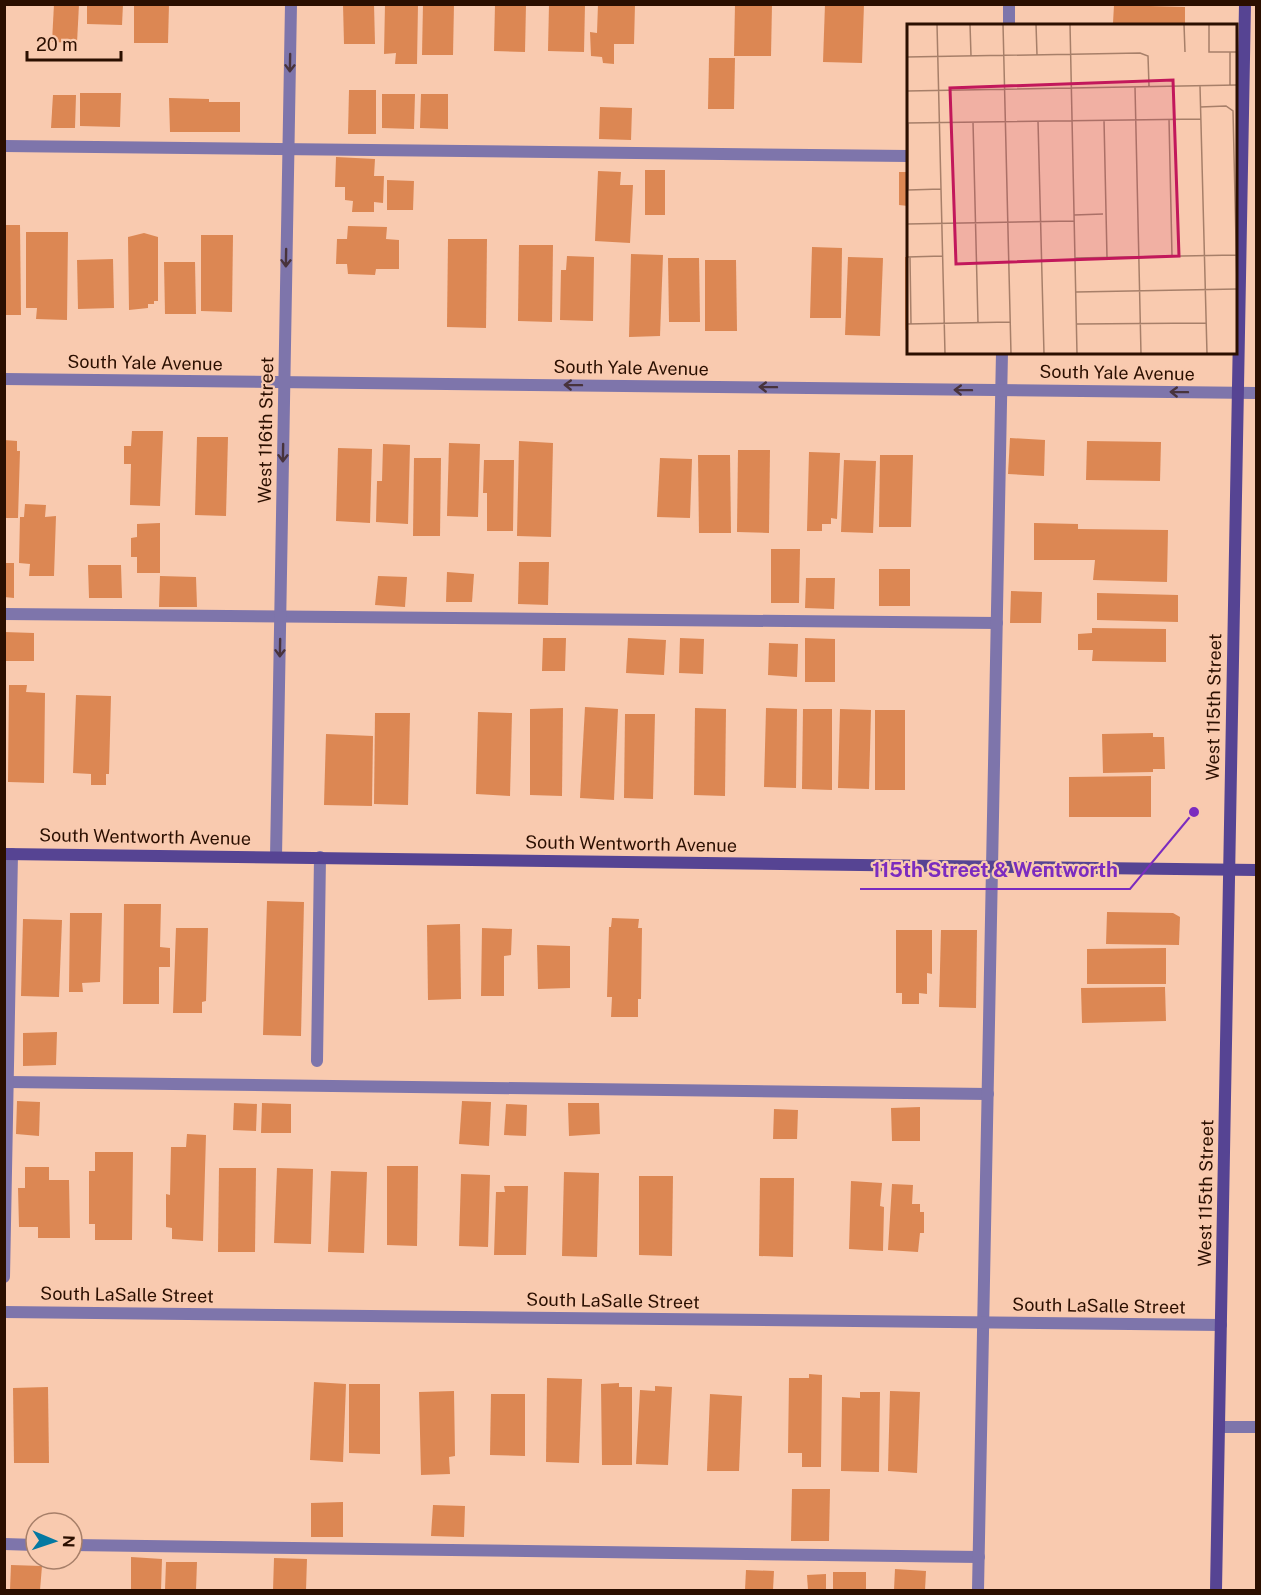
<svg xmlns="http://www.w3.org/2000/svg" width="1261" height="1595" viewBox="0 0 1261 1595" font-family="'Public Sans',sans-serif">
<style>
.building{fill:#dc8753}
.lines{fill:none;stroke-linecap:round;stroke-linejoin:round}
.lane{stroke:#7e75ab;stroke-width:12}
.street{stroke:#7e75ab;stroke-width:12}
.secondary{stroke:#564493;stroke-width:12}
.oneway{stroke:#48333c}
.labels{text-anchor:middle;stroke-width:4.5;stroke-linejoin:round;paint-order:stroke}
.street-label{font-size:18px;fill:#2b0f00;stroke:#f9caaf}
.inset-road{fill:none;stroke:#a77f69;stroke-width:1.5}
.view{fill:#c2185b;fill-opacity:0.15;stroke:#c2185b;stroke-width:3}
.inset-edge{fill:none;stroke:#2b0f00;stroke-width:3}
.leader{fill:none;stroke:#7b2cbf;stroke-width:2}
.callout-dot{fill:#7b2cbf;stroke:#f9caaf;stroke-width:2}
.callout-label{font-size:20px;text-anchor:middle;font-weight:bold;fill:#7b2cbf;stroke:#f9caaf;stroke-width:4.5;stroke-linejoin:round;paint-order:stroke}
</style>
<rect width="100%" height="100%" fill="#f9caaf"/>
<g class="building">
<polygon points="54,4 79,4 77,43 52,42"/>
<polygon points="87,4 123,4 122,25 87,24"/>
<polygon points="134,4 169,4 168,43 134,43"/>
<polygon points="343,4 374,4 375,44 344,44"/>
<polygon points="385,4 418,4 417,64 395,64 396,53 384,54"/>
<polygon points="423,4 454,4 453,55 422,55"/>
<polygon points="495,4 526,4 525,52 494,51"/>
<polygon points="549,4 585,4 584,52 548,51"/>
<polygon points="598,4 635,4 634,44 614,44 614,64 603,63 602,57 591,56 590,32 597,33"/>
<polygon points="735,4 772,4 771,56 734,56"/>
<polygon points="825,4 864,4 862,63 823,62"/>
<polygon points="1114,5 1185,7 1185,26 1123,26 1123,24 1113,23"/>
<polygon points="709,58 735,58 734,109 708,109"/>
<polygon points="349,90 376,90 376,134 348,134"/>
<polygon points="80,93 121,93 120,127 80,126"/>
<polygon points="382,94 415,94 414,129 382,128"/>
<polygon points="421,94 448,94 448,129 420,128"/>
<polygon points="53,95 76,95 75,128 51,128"/>
<polygon points="169,98 209,99 209,102 240,102 240,132 170,132"/>
<polygon points="600,107 632,108 631,140 599,139"/>
<polygon points="336,157 375,159 374,176 384,176 383,203 374,202 374,212 352,212 353,201 345,200 345,187 335,187"/>
<rect x="645" y="170" width="20" height="45"/>
<polygon points="598,171 621,172 620,185 633,185 630,243 595,241"/>
<polygon points="899,172 908,172 908,206 899,205"/>
<polygon points="387,180 414,181 413,210 387,210"/>
<polygon points="4,225 20,225 21,315 4,315"/>
<polygon points="348,226 387,227 386,239 399,240 399,269 376,269 375,275 348,274 347,264 336,264 337,239 347,239"/>
<polygon points="26,232 68,232 67,320 36,319 37,308 26,308"/>
<polygon points="144,233 158,237 158,301 154,301 154,304 148,304 148,308 129,310 128,237"/>
<polygon points="201,235 233,235 232,312 201,311"/>
<polygon points="448,239 487,239 486,328 447,327"/>
<polygon points="519,245 553,245 552,322 518,321"/>
<polygon points="812,247 842,248 841,318 810,318"/>
<polygon points="631,254 663,255 660,336 629,337"/>
<polygon points="567,256 594,257 593,321 560,320 561,270 566,270"/>
<polygon points="848,257 883,258 880,336 845,335"/>
<rect x="905" y="257" width="3" height="73"/>
<polygon points="668,258 699,258 700,322 669,322"/>
<polygon points="113,259 114,308 78,309 77,260"/>
<polygon points="705,260 736,260 737,331 705,331"/>
<polygon points="164,262 195,262 196,314 165,314"/>
<polygon points="132,431 163,431 160,506 130,505 131,464 124,464 124,446 131,446"/>
<polygon points="197,437 228,437 226,516 195,515"/>
<polygon points="1010,438 1045,440 1044,476 1008,474"/>
<polygon points="4,440 17,441 17,451 20,451 18,518 4,518"/>
<polygon points="519,441 553,443 551,537 517,536"/>
<polygon points="1087,441 1161,442 1160,481 1086,480"/>
<polygon points="449,443 480,444 478,517 447,516"/>
<polygon points="383,444 410,445 408,524 376,522 377,481 382,481"/>
<polygon points="338,448 372,449 370,523 336,521"/>
<polygon points="738,450 770,450 769,533 737,532"/>
<polygon points="809,452 840,453 837,519 831,518 831,524 822,524 822,531 807,531"/>
<polygon points="698,455 730,455 731,533 699,533"/>
<polygon points="880,455 913,455 911,527 879,527"/>
<polygon points="414,458 441,458 440,536 413,536"/>
<polygon points="660,458 692,459 690,518 657,517"/>
<polygon points="484,460 514,460 513,531 487,531 487,493 483,493"/>
<polygon points="844,460 876,461 873,533 841,532"/>
<polygon points="25,504 46,505 45,517 56,516 54,576 29,576 30,564 19,563 20,517 24,517"/>
<polygon points="160,523 160,573 137,573 137,557 131,557 131,538 137,537 137,524"/>
<polygon points="1034,523 1078,524 1078,529 1168,530 1167,582 1093,580 1095,560 1034,560"/>
<polygon points="771,549 800,549 799,603 771,603"/>
<polygon points="519,562 549,562 548,605 518,604"/>
<polygon points="4,563 14,563 14,598 4,597"/>
<polygon points="88,565 121,565 122,598 89,598"/>
<rect x="879" y="569" width="31" height="37"/>
<polygon points="447,572 474,574 472,602 446,602"/>
<polygon points="160,576 196,577 197,607 159,607"/>
<polygon points="378,576 407,577 405,607 375,605"/>
<polygon points="806,578 835,578 834,609 805,608"/>
<polygon points="1011,591 1042,592 1041,623 1010,623"/>
<polygon points="1097,593 1178,595 1178,622 1097,620"/>
<polygon points="1092,628 1166,629 1166,662 1092,661 1093,650 1078,650 1078,634 1092,633"/>
<polygon points="4,632 34,633 34,661 4,661"/>
<polygon points="543,638 566,638 565,671 542,671"/>
<polygon points="628,638 666,640 664,675 626,673"/>
<polygon points="680,638 704,639 703,674 679,673"/>
<polygon points="805,638 835,639 835,682 805,682"/>
<polygon points="769,643 798,644 797,677 768,675"/>
<polygon points="9,685 27,685 26,692 45,693 44,783 8,782"/>
<polygon points="76,695 111,696 109,774 106,774 106,785 91,785 91,774 73,773"/>
<polygon points="585,707 618,709 614,800 580,798"/>
<polygon points="563,708 562,796 530,795 530,709"/>
<polygon points="695,708 726,709 725,796 694,795"/>
<polygon points="766,708 797,709 796,788 764,787"/>
<polygon points="803,709 832,709 832,790 802,789"/>
<polygon points="840,709 871,710 869,789 838,788"/>
<rect x="875" y="710" width="30" height="80"/>
<polygon points="478,712 512,713 510,796 476,794"/>
<polygon points="375,713 410,713 408,805 374,804"/>
<polygon points="625,714 655,714 653,799 624,798"/>
<polygon points="1153,733 1153,737 1164,737 1165,769 1153,769 1153,772 1103,773 1102,734"/>
<polygon points="326,734 373,736 372,806 324,805"/>
<polygon points="1151,776 1151,817 1069,817 1069,777"/>
<polygon points="267,901 304,902 301,1036 263,1035"/>
<polygon points="124,904 161,904 160,947 170,948 170,967 159,967 159,1004 123,1004"/>
<polygon points="1107,912 1173,913 1180,917 1179,945 1106,944"/>
<polygon points="70,913 102,913 100,982 82,983 83,992 69,992"/>
<polygon points="612,918 639,919 638,928 642,928 641,999 638,999 638,1017 611,1017 612,997 607,997 609,927 611,927"/>
<polygon points="23,919 62,920 59,997 21,996"/>
<polygon points="460,924 461,999 428,1000 427,925"/>
<polygon points="176,928 208,928 206,1001 202,1002 202,1013 173,1013"/>
<polygon points="482,928 512,929 511,955 504,956 504,996 481,996"/>
<polygon points="896,930 932,930 932,974 927,973 927,994 919,993 919,1004 902,1004 902,993 896,993"/>
<polygon points="941,930 977,930 976,1008 939,1007"/>
<polygon points="537,945 570,946 570,988 538,989"/>
<polygon points="1166,948 1166,984 1087,984 1087,949"/>
<polygon points="1165,987 1166,1021 1082,1023 1081,988"/>
<polygon points="57,1032 56,1065 23,1066 23,1033"/>
<polygon points="17,1101 40,1102 39,1136 16,1134"/>
<polygon points="462,1101 491,1102 489,1146 459,1144"/>
<polygon points="234,1103 257,1104 256,1131 233,1130"/>
<polygon points="262,1103 291,1104 291,1133 261,1133"/>
<polygon points="568,1103 599,1103 600,1134 569,1136"/>
<polygon points="506,1104 527,1105 526,1136 504,1135"/>
<polygon points="920,1107 920,1141 892,1141 891,1108"/>
<polygon points="774,1109 798,1110 797,1139 773,1139"/>
<polygon points="187,1134 206,1135 203,1241 172,1239 172,1228 166,1227 166,1194 170,1195 171,1147 186,1147"/>
<polygon points="95,1152 133,1152 132,1240 95,1240 95,1224 89,1224 89,1171 95,1171"/>
<polygon points="387,1166 418,1166 417,1246 387,1245"/>
<polygon points="25,1167 49,1167 49,1180 69,1180 70,1238 38,1238 38,1227 19,1227 18,1188 25,1188"/>
<polygon points="219,1168 256,1168 255,1252 218,1252"/>
<polygon points="277,1168 313,1169 311,1244 274,1243"/>
<polygon points="331,1171 367,1172 364,1253 328,1252"/>
<polygon points="564,1172 599,1173 597,1257 562,1256"/>
<polygon points="461,1174 490,1175 488,1247 459,1246"/>
<polygon points="639,1176 673,1176 672,1256 639,1255"/>
<polygon points="760,1178 794,1178 793,1257 759,1256"/>
<polygon points="851,1181 882,1183 880,1206 884,1207 883,1251 849,1249"/>
<polygon points="892,1184 913,1185 912,1204 920,1204 920,1212 924,1212 924,1233 920,1233 918,1252 888,1250"/>
<polygon points="504,1186 528,1186 526,1255 494,1255 496,1192 505,1192"/>
<polygon points="809,1374 822,1375 821,1467 802,1467 802,1453 788,1453 789,1378 809,1378"/>
<polygon points="547,1378 582,1379 579,1463 546,1462"/>
<polygon points="314,1382 346,1384 343,1462 310,1460"/>
<polygon points="619,1383 619,1387 632,1387 632,1465 602,1465 601,1384"/>
<polygon points="349,1384 380,1384 380,1454 349,1453"/>
<polygon points="655,1386 672,1387 668,1465 636,1464 640,1390 655,1391"/>
<polygon points="48,1387 49,1463 14,1463 13,1388"/>
<polygon points="454,1391 455,1456 449,1457 450,1474 421,1475 419,1392"/>
<polygon points="890,1391 920,1392 917,1473 888,1471"/>
<polygon points="860,1392 880,1392 879,1472 841,1471 842,1397 860,1398"/>
<polygon points="491,1394 525,1394 525,1456 490,1455"/>
<polygon points="710,1394 742,1396 739,1471 707,1471"/>
<polygon points="792,1489 830,1489 829,1541 791,1541"/>
<polygon points="343,1502 343,1537 311,1537 311,1503"/>
<polygon points="433,1505 465,1506 464,1537 431,1536"/>
<polygon points="131,1557 162,1559 161,1590 131,1590"/>
<polygon points="274,1558 307,1559 306,1590 273,1590"/>
<polygon points="166,1562 197,1562 196,1590 165,1590"/>
<polygon points="11,1565 42,1566 40,1590 10,1590"/>
<polygon points="895,1569 926,1571 925,1590 894,1590"/>
<polygon points="746,1570 774,1571 773,1590 745,1590"/>
<rect x="833" y="1572" width="33" height="18"/>
<polygon points="826,1574 826,1590 808,1590 807,1575"/>
</g>
<g class="lines">
<g class="lane">
<polyline points="1009,26 1009,4"/>
<polyline points="4,146 908,156"/>
<polyline points="4,614 997,623"/>
<polyline points="317,1061 320,857"/>
<polyline points="8,1082 988,1094"/>
<polyline points="4,1277 12,854"/>
<polyline points="1219,1427 1256,1427"/>
<polyline points="4,1544 36,1545"/>
<polyline points="72,1545 979,1557"/>
<polyline points="978,1590 1002,352"/>
</g>
<g class="street">
<polyline points="4,379 1256,393"/>
<polyline points="276,857 291,4"/>
<polyline points="4,1312 1221,1325"/>
</g>
<g class="secondary">
<polyline points="4,854 1256,870"/>
<polyline points="1216,1590 1245,4"/>
</g>
</g>
<defs><path id="oneway-shaft" d="M-6 0H5M1.5-3L5.5 0L1.5 3" fill="none" stroke-width="1.6" stroke-linecap="round" stroke-linejoin="round" transform="scale(1.5)"/></defs>
<g class="oneway">
<use href="#oneway-shaft" transform="translate(290 63) rotate(91)"/>
<use href="#oneway-shaft" transform="translate(286 258) rotate(91)"/>
<use href="#oneway-shaft" transform="translate(573 385) rotate(-179)"/>
<use href="#oneway-shaft" transform="translate(768 387) rotate(-179)"/>
<use href="#oneway-shaft" transform="translate(963 390) rotate(-179)"/>
<use href="#oneway-shaft" transform="translate(1179 392) rotate(-179)"/>
<use href="#oneway-shaft" transform="translate(283 453) rotate(91)"/>
<use href="#oneway-shaft" transform="translate(280 648) rotate(91)"/>
</g>
<g class="labels">
<g class="street-label">
<text transform="translate(145 363) rotate(1)" y="6">South Yale Avenue</text>
<text transform="translate(631 368) rotate(1)" y="6">South Yale Avenue</text>
<text transform="translate(1117 373) rotate(1)" y="6">South Yale Avenue</text>
<text transform="translate(266 430) rotate(-89)" y="6">West 116th Street</text>
<text transform="translate(1214 707) rotate(-89)" y="6">West 115th Street</text>
<text transform="translate(145 837) rotate(1)" y="6">South Wentworth Avenue</text>
<text transform="translate(631 844) rotate(1)" y="6">South Wentworth Avenue</text>
<text transform="translate(1206 1193) rotate(-89)" y="6">West 115th Street</text>
<text transform="translate(127 1295) rotate(1)" y="6">South LaSalle Street</text>
<text transform="translate(613 1301) rotate(1)" y="6">South LaSalle Street</text>
<text transform="translate(1099 1306) rotate(1)" y="6">South LaSalle Street</text>
</g>
</g>
<g transform="translate(907 24)">
<rect width="330" height="330" fill="#f9caaf"/>
<path class="inset-road" d="M30,0L38,330M63,0L64,32M96,0L104,330M129,0L130,31M163,0L170,330M277,0L278,28M302,0V28H330M323,28V61M0,33L233,29L241,32L242,62M293,62L300,330M228,63L234,330M0,67L330,61M293,83L319,82L326,87L330,261M262,95L265,232M197,96L200,233M131,97L137,330M66,98L71,299M0,99L294,95M1,99V166M1,166L34,165M167,191L196,190M0,200L167,197M0,233L36,232M3,233L4,300M168,234L329,231M169,268L330,265M0,300L103,298M170,300L299,299"/>
<path class="view" d="M266,56L272,232L49,240L43,64Z"/>
<rect width="330" height="330" class="inset-edge"/>
</g>
<path class="leader" d="M1194 812L1130 889H860"/>
<circle class="callout-dot" cx="1194" cy="812" r="6"/>
<g class="callout-label">
<text x="995" y="877">115th Street &amp; Wentworth</text>
</g>
<rect width="1261" height="1595" fill="none" stroke="#2b0f00" stroke-width="12"/>
<g transform="translate(54 1541) rotate(92)"><circle r="28" fill="#f9caaf" stroke="#a77f69" stroke-width="1.5"/>
<path d="M0-4.5L10 22L0 15L-10 22Z" fill="#0579a2"/>
<text y="-9" font-size="16" font-weight="bold" text-anchor="middle" fill="#2b0f00">N</text>
</g>
<path d="M27 51v9h94v-9" fill="none" stroke="#2b0f00" stroke-width="3"/>
<text x="36" y="51" font-size="18" fill="#2b0f00" stroke="#f9caaf" stroke-width="4.5" paint-order="stroke">20 m</text>
</svg>
